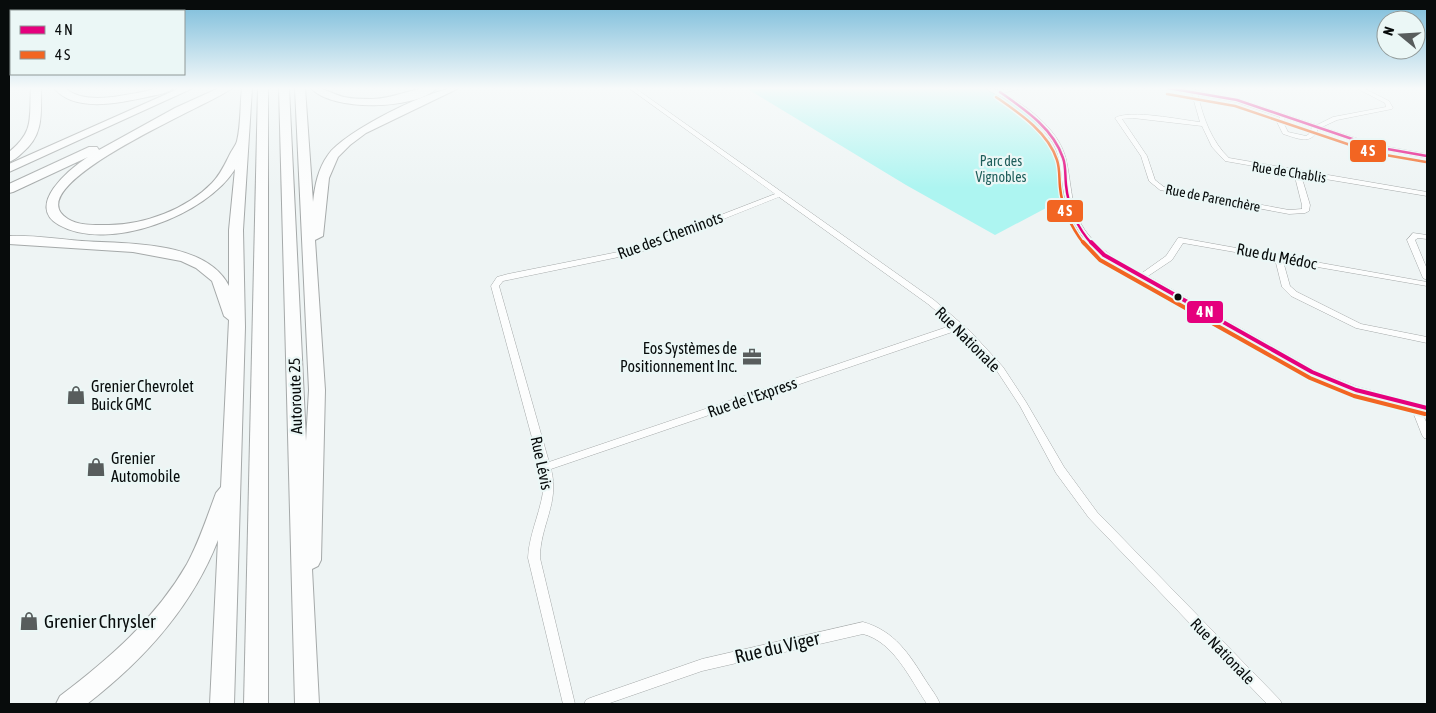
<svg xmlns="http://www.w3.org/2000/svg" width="1436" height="713" viewBox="0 0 1436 713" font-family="'Asap Condensed',sans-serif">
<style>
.green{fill:#adf5f1}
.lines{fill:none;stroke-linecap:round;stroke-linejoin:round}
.street-casing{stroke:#a5a9a9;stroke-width:1}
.highway-casing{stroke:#a5a9a9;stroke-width:2}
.street{fill:#fcfdfd;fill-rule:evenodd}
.highway{fill:#fcfdfd;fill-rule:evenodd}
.bus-1-far1-casing{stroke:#ebf7f6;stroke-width:5}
.bus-1-casing{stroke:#ebf7f6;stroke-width:8}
.bus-2-far1-casing{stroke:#ebf7f6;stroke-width:5}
.bus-2-casing{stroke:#ebf7f6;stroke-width:8}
.bus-1-far1{stroke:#e5007d;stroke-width:2.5}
.bus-1{stroke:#e5007d;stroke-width:4}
.bus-2-far1{stroke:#f26522;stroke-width:2.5}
.bus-2{stroke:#f26522;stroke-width:4}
.bus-dot{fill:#080c0c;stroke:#ebf7f6;stroke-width:2}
.labels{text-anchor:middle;stroke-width:4.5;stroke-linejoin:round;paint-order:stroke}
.far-park-label{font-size:14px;fill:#1f5e5b;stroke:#ebf7f6}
.far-street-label{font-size:14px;fill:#080c0c;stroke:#ebf7f6}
.street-label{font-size:16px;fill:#080c0c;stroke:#ebf7f6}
.poi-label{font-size:16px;fill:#080c0c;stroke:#ebf7f6;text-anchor:start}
.near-poi-label{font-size:19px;fill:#080c0c;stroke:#ebf7f6;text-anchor:start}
.near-street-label{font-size:19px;fill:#080c0c;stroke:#ebf7f6}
.line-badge{stroke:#ebf7f6;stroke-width:2}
.badge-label{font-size:14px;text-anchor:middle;font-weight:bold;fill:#fff}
</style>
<rect width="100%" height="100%" fill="#eef4f4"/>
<polygon class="green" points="746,88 933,88 948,90 953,88 987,88 1030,115 1060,157 1069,205 1048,207 995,235 906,185"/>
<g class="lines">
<g class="street-casing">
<g id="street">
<path d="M629,88H635L934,300L971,332L1003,367L1026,402L1064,467L1097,512L1280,700L1282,704H1267L1089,518L1056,473L1020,406L997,371L958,330L551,469C560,503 540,525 540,558L575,704H563L528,558C529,532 543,508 544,482L491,286L497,277L508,274L633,249L775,194ZM779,197L928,304L953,325L549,462L499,286L503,281L638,253Z"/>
<path d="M985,88C990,88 993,90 998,90C1003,91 1013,88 1020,88L1019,89L1003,93C1030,108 1062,132 1067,164C1072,189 1071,212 1087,233C1101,252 1122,262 1142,273L1166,256L1178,238H1181L1275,255L1278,254L1282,256L1427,282V286L1283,261L1290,286L1297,292L1361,324L1427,337V343L1356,328L1291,296L1282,287L1275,259L1183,243L1172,260L1148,276L1315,370L1358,387L1427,405V411L1421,410L1427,424V439L1424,438L1422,435L1411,407L1353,392L1309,374L1101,257C1080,238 1067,216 1063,188C1061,172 1061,158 1053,143C1042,126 1026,112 1009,101C1001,96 992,93 985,88Z"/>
<path d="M1165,88C1174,87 1185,91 1194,89L1197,91L1239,99L1317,125L1333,117L1386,107L1385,103L1356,88H1363L1389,101L1393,108L1392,109L1337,120L1322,127L1377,145L1427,154V158L1374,148L1318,129C1311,146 1297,138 1283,134L1277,122L1280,117L1236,102L1198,95C1203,118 1212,142 1229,158L1427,192V196L1301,175L1310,205L1309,211L1305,213L1289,214L1160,190L1149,181L1141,156L1115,118C1130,109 1181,120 1200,122L1192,94ZM1133,118L1202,126L1212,147L1225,161L1294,173L1302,205V209L1289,210L1164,187L1155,180L1147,156L1122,119ZM1285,118L1312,127L1309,134L1306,136L1288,132L1283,122Z"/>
<polygon points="1413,233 1427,235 1427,239 1418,238 1415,240 1427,269 1427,280 1423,278 1407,240"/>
<path d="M863,622C895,631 909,654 926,681C931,689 937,696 940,704H927C910,679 894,642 863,634L702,671L607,704H584L586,700L590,698L702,659Z"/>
</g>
</g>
<g class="highway-casing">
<g id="highway">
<path d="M31,88H41C41,114 44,135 22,153C18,157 14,160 9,162V152C35,131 29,118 31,88Z"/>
<path d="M54,88H65C84,105 119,96 142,92C152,90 163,85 172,89C166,94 155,95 147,97C119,103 74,113 54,88Z"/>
<polygon points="180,88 193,88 9,172 9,164"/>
<path d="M219,88H232C220,101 11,185 68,219C79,226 96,225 109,225C144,225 187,209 212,183C220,175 225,164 230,154C232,150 236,145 237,141C241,125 240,105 242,88H252L243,230L245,327L234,704H210L218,540C192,607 144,660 87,704H56L60,696C109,659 156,618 187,564C199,542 207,517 216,493L221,487L229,320L224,316L212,281L196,268L181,261L133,252L9,244V236C33,235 57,239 82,241C125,244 206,240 229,286V230L235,169C207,215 108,253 59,225C25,206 69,169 88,157L13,192L9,193V184L89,147H97L99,150L175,108Z"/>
<polygon points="258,88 268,88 268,704 244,704"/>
<path d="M279,88H289L306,441L309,390L295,88H305L313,202C315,185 318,169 328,155C343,132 434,86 459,88L366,133L350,145L338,157L329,178L323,236L315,240L325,390L321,560L318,566L312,569L319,704H295Z"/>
<path d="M311,88C324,87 332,94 344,97C353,99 363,99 372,99C394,99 416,86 437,88C416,110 332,112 311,88Z"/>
</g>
</g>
<use href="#street" class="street"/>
<use href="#highway" class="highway"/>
<g class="bus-1-far1-casing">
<g id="bus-1-far1">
<polyline points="1168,88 1237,100 1376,147 1427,156"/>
<path d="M1000,92C1024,109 1053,128 1063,158C1066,166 1065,176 1066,185C1068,206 1077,228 1092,244"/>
</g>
</g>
<g class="bus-1-casing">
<polyline id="bus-1" points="1091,242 1104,255 1312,372 1356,390 1427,408"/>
</g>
<g class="bus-2-far1-casing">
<g id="bus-2-far1">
<polyline points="1167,94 1235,106 1374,153 1426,162"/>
<path d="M996,97C1019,113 1048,132 1057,160C1060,169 1059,178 1060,187C1062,208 1071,227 1084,244"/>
</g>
</g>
<g class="bus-2-casing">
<polyline id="bus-2" points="1083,242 1100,260 1310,378 1354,396 1425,414"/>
</g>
<use href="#bus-1-far1" class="bus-1-far1"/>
<use href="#bus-1" class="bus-1"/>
<use href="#bus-2-far1" class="bus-2-far1"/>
<use href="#bus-2" class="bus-2"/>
</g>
<linearGradient id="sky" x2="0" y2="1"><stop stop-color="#7abcda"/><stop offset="0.47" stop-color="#f7fafa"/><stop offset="1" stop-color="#f7fafa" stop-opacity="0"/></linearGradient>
<rect width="1436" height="188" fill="url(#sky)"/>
<defs>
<g id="office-bare" transform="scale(1.5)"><path d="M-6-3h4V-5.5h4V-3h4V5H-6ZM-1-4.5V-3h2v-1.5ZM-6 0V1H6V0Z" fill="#585d5d" stroke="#ebf7f6" stroke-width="2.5" paint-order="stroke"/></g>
<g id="shop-bare" transform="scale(1.5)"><path d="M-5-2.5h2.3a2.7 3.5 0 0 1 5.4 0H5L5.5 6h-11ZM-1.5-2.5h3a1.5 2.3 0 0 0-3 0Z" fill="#585d5d" stroke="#ebf7f6" stroke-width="2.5" paint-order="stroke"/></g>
</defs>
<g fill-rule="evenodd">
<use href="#office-bare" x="752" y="357"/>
<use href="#shop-bare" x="76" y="395"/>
<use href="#shop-bare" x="96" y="467"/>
<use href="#shop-bare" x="29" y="621"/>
</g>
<circle class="bus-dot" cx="1178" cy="297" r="4.5"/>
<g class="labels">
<g class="far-park-label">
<text x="1001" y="166">Parc des<tspan x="1001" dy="16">Vignobles</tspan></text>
</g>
<g class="far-street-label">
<text transform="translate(1289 172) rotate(9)" y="5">Rue de Chablis</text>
<text transform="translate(1213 198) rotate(11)" y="5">Rue de Parenchère</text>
</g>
<g class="street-label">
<text transform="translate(670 235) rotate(-20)" y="6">Rue des Cheminots</text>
<text transform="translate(1277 256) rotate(11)" y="6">Rue du Médoc</text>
<text transform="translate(968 339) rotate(45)" y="6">Rue Nationale</text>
<text transform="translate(295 396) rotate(-92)" y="6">Autoroute 25</text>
<text transform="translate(752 397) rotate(-19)" y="6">Rue de l'Express</text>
<text transform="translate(542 463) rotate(78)" y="6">Rue Lévis</text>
<text transform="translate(1223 651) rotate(46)" y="6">Rue Nationale</text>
</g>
<g class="poi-label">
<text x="737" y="354" text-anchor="end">Eos Systèmes de<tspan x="737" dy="18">Positionnement Inc.</tspan></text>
<text x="91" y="392">Grenier Chevrolet<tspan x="91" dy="18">Buick GMC</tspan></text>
<text x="111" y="464">Grenier<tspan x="111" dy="18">Automobile</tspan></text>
</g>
<g class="near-poi-label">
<text x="44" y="628">Grenier Chrysler</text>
</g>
<g class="near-street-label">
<text transform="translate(777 647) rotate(-13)" y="7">Rue du Viger</text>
</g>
</g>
<g class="line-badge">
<rect x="1349" y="139" width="38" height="24" rx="5" fill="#f26522"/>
<rect x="1046" y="199" width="38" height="24" rx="5" fill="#f26522"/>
<rect x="1186" y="300" width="38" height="24" rx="5" fill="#e5007d"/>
</g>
<g class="badge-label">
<text x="1368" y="156">4 S</text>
<text x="1065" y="216">4 S</text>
<text x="1205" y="317">4 N</text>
</g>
<rect width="1436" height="713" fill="none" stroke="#080c0c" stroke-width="20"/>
<rect x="10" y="10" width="175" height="65" fill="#ebf7f6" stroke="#909998"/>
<rect x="20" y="26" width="25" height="8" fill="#e5007d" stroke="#909998"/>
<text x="55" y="35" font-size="15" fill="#080c0c">4 N</text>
<rect x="20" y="51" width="25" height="8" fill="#f26522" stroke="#909998"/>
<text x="55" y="60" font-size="15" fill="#080c0c">4 S</text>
<g transform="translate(1401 35) rotate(288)"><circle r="24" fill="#ebf7f6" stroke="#909998"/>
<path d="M0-4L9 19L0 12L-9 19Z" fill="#585d5d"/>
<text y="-8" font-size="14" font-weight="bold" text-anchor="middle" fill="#080c0c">N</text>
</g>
</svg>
